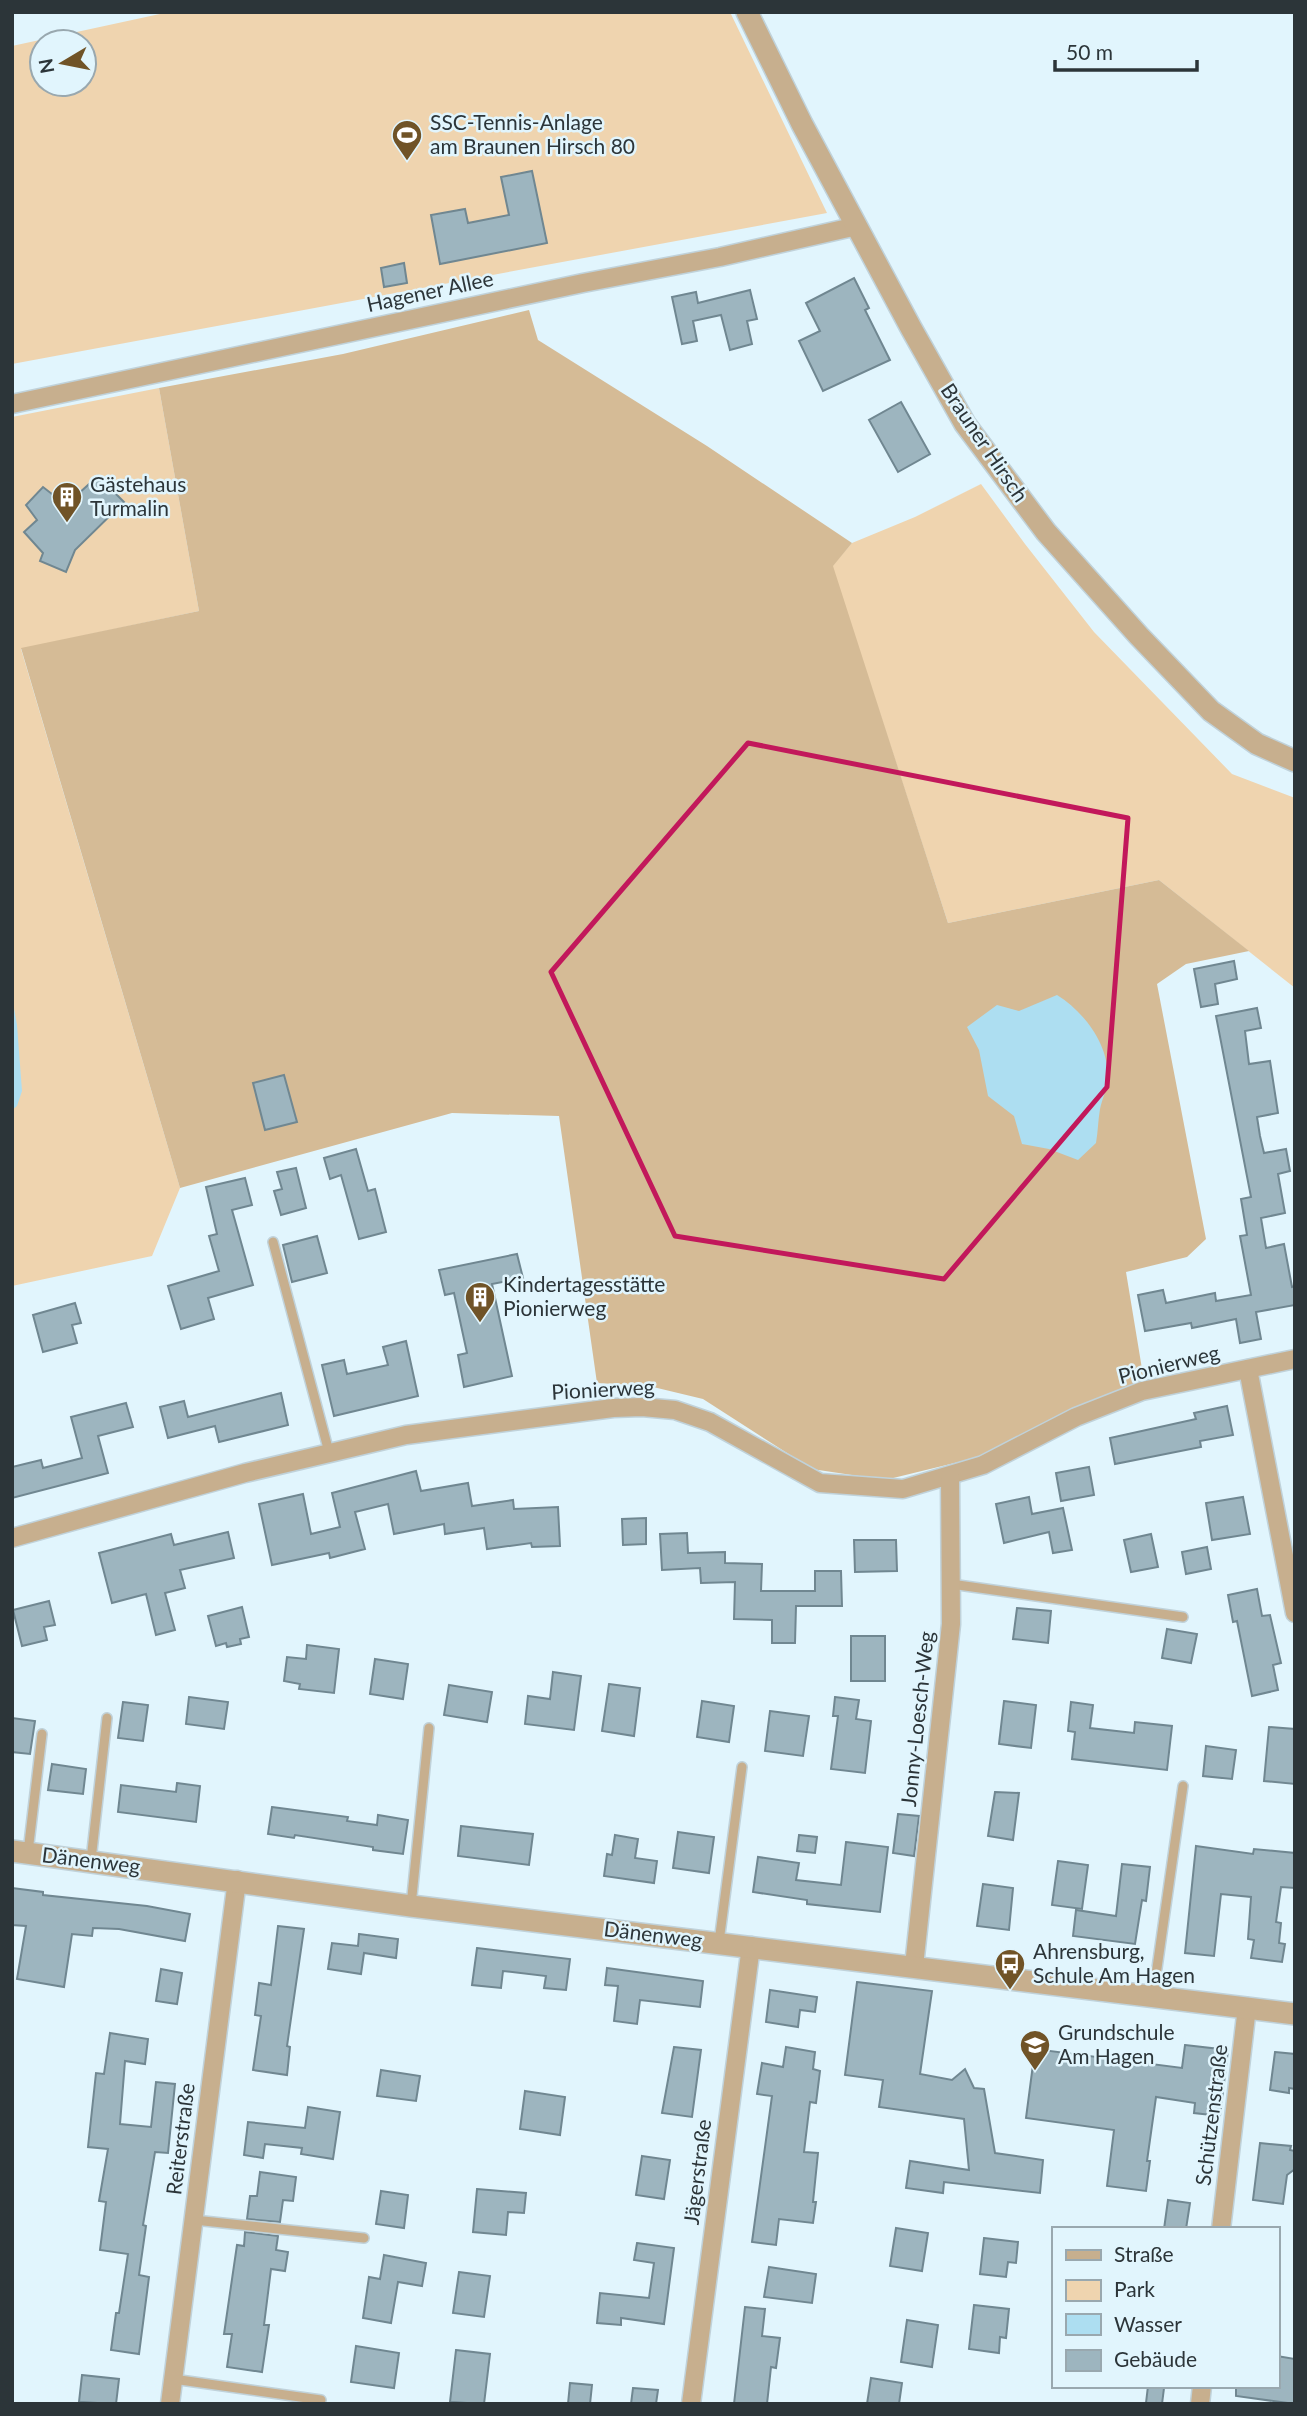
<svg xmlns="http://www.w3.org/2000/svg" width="1307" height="2416" viewBox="0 0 1307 2416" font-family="Lato,sans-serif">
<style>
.green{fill:#efd4af;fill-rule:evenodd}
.forest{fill:#d5bb96}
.water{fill:#addef1}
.building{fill:#9db5bf;stroke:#708791;stroke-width:2}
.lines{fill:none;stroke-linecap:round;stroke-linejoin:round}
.service-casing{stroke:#c0d2da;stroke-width:12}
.minor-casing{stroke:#c0d2da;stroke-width:21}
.tertiary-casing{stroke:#c0d2da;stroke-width:24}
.service{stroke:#c7af8e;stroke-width:9}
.minor{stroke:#c7af8e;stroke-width:18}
.tertiary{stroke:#c7af8e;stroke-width:21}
.marked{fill:none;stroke:#c2185b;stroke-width:5;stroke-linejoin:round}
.labels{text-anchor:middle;stroke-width:5;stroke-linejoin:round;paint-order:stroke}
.poi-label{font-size:21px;fill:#2c3539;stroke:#e1f5fd;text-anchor:start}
.street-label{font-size:21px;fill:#2c3539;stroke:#e1f5fd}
</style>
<rect width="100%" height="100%" fill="#e1f5fd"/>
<g class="green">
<path d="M169,12H730L827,213L12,364V46ZM42,42H84V84H42Z"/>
<polygon points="159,388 199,611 21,649 180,1188 152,1256 12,1286 12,417"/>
<polygon points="981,484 1025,544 1094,632 1232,774 1295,798 1295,988 1159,880 948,923 832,566 852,543 915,517"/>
</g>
<polygon class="forest" points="529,310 538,340 707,446 852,543 833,566 948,923 1159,880 1249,951 1186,964 1157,984 1206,1239 1187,1257 1126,1272 1144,1381 1093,1402 975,1458 885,1480 812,1469 703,1399 649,1386 597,1383 559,1116 452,1113 180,1188 21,648 199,611 159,388 343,354"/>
<g class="water">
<path d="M1057,995C1084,1012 1108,1043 1108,1077C1108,1087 1102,1099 1100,1109C1098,1120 1098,1132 1096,1143L1078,1160L1049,1149L1022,1144L1014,1116L988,1096L979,1050L967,1027L997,1005L1019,1011Z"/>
<polygon points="12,997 17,1025 22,1091 17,1106 12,1110"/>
</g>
<g class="building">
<polygon points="532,171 547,243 440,264 431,215 465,209 468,223 509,215 501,177"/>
<polygon points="404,263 407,283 384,287 381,268"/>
<polygon points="854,278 869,308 865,310 890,360 823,391 799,341 820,331 806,303"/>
<polygon points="750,290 757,319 747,321 752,344 730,350 721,315 693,321 697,341 682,344 672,297 696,292 698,303"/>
<polygon points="901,402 930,454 898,472 869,420"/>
<polygon points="98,476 124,502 75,550 66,572 40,561 43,553 24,532 37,520 26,505 43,487 66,505"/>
<polygon points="1234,961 1237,979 1215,984 1218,1004 1201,1007 1194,969"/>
<polygon points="1257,1008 1261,1028 1245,1031 1249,1064 1270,1061 1278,1113 1257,1117 1260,1136 1264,1153 1286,1149 1290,1171 1278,1174 1285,1213 1261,1218 1266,1248 1284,1244 1292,1287 1295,1286 1295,1305 1256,1312 1261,1339 1240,1343 1236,1319 1192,1328 1191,1323 1145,1331 1138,1295 1163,1290 1166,1303 1215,1293 1216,1301 1251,1295 1240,1236 1247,1235 1241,1199 1251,1197 1216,1016"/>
<polygon points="284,1075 297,1122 265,1130 253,1083"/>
<polygon points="356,1149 368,1191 375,1189 386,1232 359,1239 341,1175 330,1179 324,1158"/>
<polygon points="296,1168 306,1208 281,1215 274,1191 282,1189 277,1172"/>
<polygon points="245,1178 252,1205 232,1210 253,1285 208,1298 214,1319 181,1329 168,1286 219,1271 209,1236 217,1234 206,1187"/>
<polygon points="317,1236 327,1273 292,1282 283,1245"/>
<polygon points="517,1254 523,1278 492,1284 512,1376 464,1387 458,1355 467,1353 454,1293 445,1295 439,1270"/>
<polygon points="75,1303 81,1323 72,1325 77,1343 43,1352 33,1315"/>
<polygon points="406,1341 418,1396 334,1416 322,1365 344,1360 347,1374 388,1365 383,1347"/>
<polygon points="281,1393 288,1425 219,1442 215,1426 168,1438 160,1407 184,1401 188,1417"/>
<polygon points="126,1403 133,1427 98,1436 108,1473 12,1498 12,1467 41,1460 43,1468 82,1458 71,1417"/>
<polygon points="1227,1406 1233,1435 1200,1441 1201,1447 1115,1464 1110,1438 1196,1419 1194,1413"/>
<polygon points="1089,1467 1094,1495 1061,1501 1056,1473"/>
<polygon points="416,1471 421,1491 468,1483 472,1506 513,1500 514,1509 558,1507 560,1546 532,1547 531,1543 487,1549 484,1528 445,1534 444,1524 394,1534 388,1504 355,1512 365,1549 330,1558 329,1553 272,1565 259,1504 303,1494 311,1534 340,1527 332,1493"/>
<polygon points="1029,1497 1032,1514 1063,1508 1072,1550 1053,1553 1049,1532 1004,1543 996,1504"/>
<polygon points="1243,1497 1250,1534 1212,1540 1206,1503"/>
<polygon points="646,1518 646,1544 623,1545 622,1519"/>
<polygon points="228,1532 234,1558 180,1570 185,1588 165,1593 175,1630 156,1635 146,1594 112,1603 99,1553 171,1534 174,1545"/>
<polygon points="687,1533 688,1553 725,1552 725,1563 762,1564 761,1591 815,1591 815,1571 841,1571 842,1606 796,1606 795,1643 772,1643 772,1620 734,1619 735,1582 701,1583 700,1568 662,1570 660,1534"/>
<polygon points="1151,1534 1158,1567 1131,1572 1124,1540"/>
<polygon points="854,1540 896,1540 897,1571 855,1572"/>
<polygon points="1207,1547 1211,1569 1186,1574 1182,1552"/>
<polygon points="1257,1589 1262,1616 1270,1615 1281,1663 1273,1665 1278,1690 1252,1696 1237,1621 1233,1622 1228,1595"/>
<polygon points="49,1601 55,1625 44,1627 47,1640 22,1646 13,1610"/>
<polygon points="242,1607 249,1637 240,1639 241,1644 227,1647 226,1643 216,1646 208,1616"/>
<polygon points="1017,1608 1051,1611 1048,1643 1013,1639"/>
<polygon points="1167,1629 1197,1634 1191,1663 1162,1658"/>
<rect x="851" y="1636" width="34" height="45"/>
<polygon points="307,1645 339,1649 334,1693 299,1689 300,1684 284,1681 287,1657 306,1659"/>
<polygon points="375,1659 408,1664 403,1699 370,1694"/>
<polygon points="553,1672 581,1676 574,1730 525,1724 528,1696 550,1699"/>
<polygon points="609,1684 640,1688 634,1736 602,1731"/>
<polygon points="449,1685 492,1692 487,1722 444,1715"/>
<polygon points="189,1697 228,1702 224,1729 186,1724"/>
<polygon points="835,1697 859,1700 856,1719 871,1721 865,1773 831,1769 838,1716 833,1716"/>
<polygon points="702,1701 734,1706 729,1742 697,1737"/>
<polygon points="1004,1701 1036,1705 1031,1748 999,1744"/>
<polygon points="123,1702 148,1705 143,1741 118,1738"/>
<polygon points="1071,1702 1093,1705 1090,1728 1134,1733 1135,1722 1172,1726 1167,1770 1072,1759 1075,1732 1068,1731"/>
<polygon points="770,1711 809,1716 803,1756 765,1751"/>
<polygon points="12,1718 35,1721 30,1754 12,1752"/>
<polygon points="1269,1727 1295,1729 1295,1784 1264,1781"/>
<polygon points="1206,1746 1236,1750 1232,1779 1203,1776"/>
<polygon points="52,1764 86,1769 83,1794 48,1790"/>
<polygon points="177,1783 200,1786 196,1822 118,1812 121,1785 176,1792"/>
<polygon points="995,1792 1019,1793 1013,1840 988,1836"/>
<polygon points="272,1807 348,1817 347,1821 377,1825 378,1815 408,1820 403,1854 373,1850 373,1847 295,1835 294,1838 268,1834"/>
<polygon points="898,1814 919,1816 914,1856 893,1853"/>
<polygon points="461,1826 533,1834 529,1865 458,1856"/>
<polygon points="678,1832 714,1837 709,1873 673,1868"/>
<polygon points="615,1835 638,1839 635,1858 657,1861 654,1883 604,1876 607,1854 612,1855"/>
<polygon points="799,1835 817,1837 815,1853 797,1851"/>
<polygon points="846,1842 888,1847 880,1912 807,1904 807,1900 753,1892 758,1857 799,1863 796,1880 841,1885"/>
<polygon points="1196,1846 1253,1854 1254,1849 1295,1853 1295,1888 1281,1887 1276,1922 1281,1923 1279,1943 1285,1944 1282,1962 1251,1958 1254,1940 1248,1939 1251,1897 1221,1894 1214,1956 1185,1953"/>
<polygon points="1058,1861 1088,1865 1082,1909 1052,1905"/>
<polygon points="1122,1864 1150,1867 1146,1901 1142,1900 1135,1944 1073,1936 1076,1910 1116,1916"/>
<polygon points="983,1884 1013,1888 1009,1930 977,1926"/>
<polygon points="12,1888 43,1892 43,1895 147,1906 190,1914 185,1941 119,1929 93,1928 92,1936 72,1934 64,1987 17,1979 26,1926 12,1925"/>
<polygon points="278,1926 304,1929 287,2046 290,2047 287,2075 253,2070 261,2016 255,2015 259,1983 271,1985"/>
<polygon points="359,1934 398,1939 396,1958 364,1953 361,1974 328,1969 332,1943 358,1946"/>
<polygon points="477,1948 570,1959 566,1990 544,1988 546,1976 503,1971 501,1988 472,1985"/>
<polygon points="607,1968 703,1981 700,2007 640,2000 637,2024 614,2021 618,1986 605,1985"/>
<polygon points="161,1969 182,1973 177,2004 156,2001"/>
<polygon points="857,1982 932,1991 920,2074 952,2080 965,2069 974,2088 984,2089 995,2153 1043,2160 1040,2193 944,2182 943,2193 906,2188 910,2161 969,2170 964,2119 879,2107 883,2080 845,2075"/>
<polygon points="770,1990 817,1997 815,2012 800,2010 798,2027 766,2022"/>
<polygon points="110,2033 148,2039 145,2064 125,2061 120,2124 151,2127 156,2082 175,2084 168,2153 155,2152 143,2225 146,2226 139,2275 149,2277 139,2354 111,2350 116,2313 119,2313 128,2254 100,2250 106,2202 99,2201 108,2149 88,2147 96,2073 104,2074"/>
<polygon points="1185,2045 1228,2050 1220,2116 1194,2113 1195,2103 1156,2097 1147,2161 1150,2161 1146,2191 1107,2186 1114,2130 1026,2118 1035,2049 1182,2068"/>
<polygon points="674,2047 701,2050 692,2117 662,2113"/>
<polygon points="786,2047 815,2052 813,2069 820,2071 816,2103 810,2102 804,2152 818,2153 813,2202 816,2202 813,2223 779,2219 776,2245 752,2242 772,2096 757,2094 762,2063 783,2067"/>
<polygon points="1275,2052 1295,2054 1295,2089 1289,2088 1289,2093 1270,2090"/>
<polygon points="381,2070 420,2076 416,2101 377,2096"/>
<polygon points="525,2091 565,2097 560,2135 520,2129"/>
<polygon points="308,2107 340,2112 333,2159 301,2154 302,2148 265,2144 263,2158 244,2155 248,2122 305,2128"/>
<polygon points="1260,2143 1291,2146 1290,2150 1295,2151 1295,2169 1287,2175 1283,2204 1253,2200"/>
<polygon points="642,2156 670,2160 664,2199 636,2195"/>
<polygon points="260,2172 296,2177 293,2201 283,2200 280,2222 247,2219 250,2196 257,2196"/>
<polygon points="477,2189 526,2193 524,2213 508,2212 506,2235 473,2232"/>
<polygon points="381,2191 408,2195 404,2228 376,2224"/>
<polygon points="1168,2200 1190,2203 1186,2229 1164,2229"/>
<polygon points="896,2228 928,2233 922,2271 890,2266"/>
<polygon points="245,2232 278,2236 276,2250 288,2252 285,2271 271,2269 264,2325 269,2325 262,2372 227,2367 232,2334 224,2334 237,2245 244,2246"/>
<polygon points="984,2238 1018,2242 1016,2263 1008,2262 1006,2277 980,2274"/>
<polygon points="637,2243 674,2248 664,2324 621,2318 621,2325 597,2323 600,2293 649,2298 654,2263 634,2260"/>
<polygon points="384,2255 426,2263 422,2286 398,2282 391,2323 363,2318 369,2277 380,2279"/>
<polygon points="769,2267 816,2274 812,2303 764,2297"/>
<polygon points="459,2272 490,2276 484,2317 453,2313"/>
<polygon points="974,2305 1009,2309 1006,2338 1000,2337 999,2353 969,2349"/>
<polygon points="745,2307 765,2309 762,2336 780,2338 776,2368 771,2367 767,2404 734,2404"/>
<polygon points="907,2320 938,2325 932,2367 901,2362"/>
<polygon points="356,2346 399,2353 394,2388 351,2382"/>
<polygon points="456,2350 490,2354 484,2404 450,2402"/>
<polygon points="1277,2356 1295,2359 1295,2404 1236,2396 1236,2386 1277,2386"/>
<polygon points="82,2375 119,2379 116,2404 79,2402"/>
<polygon points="871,2378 902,2383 899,2404 867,2404"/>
<polygon points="570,2383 592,2385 590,2404 568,2404"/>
<polygon points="1148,2386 1164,2388 1162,2404 1146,2403"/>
<polygon points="633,2388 658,2390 656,2404 631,2404"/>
</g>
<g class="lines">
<g class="service-casing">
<g id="service">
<polyline points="273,1242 329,1452"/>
<polyline points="951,1584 1183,1617"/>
<polyline points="28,1852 42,1734"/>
<polyline points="91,1860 107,1718"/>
<polyline points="411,1906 429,1728"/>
<polyline points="719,1942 742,1767"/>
<polyline points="1153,1996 1183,1786"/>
<polyline points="194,2220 364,2238"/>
<polyline points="173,2379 321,2400"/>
</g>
</g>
<g class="minor-casing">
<g id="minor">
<polyline points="12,404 583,283 720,257 857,226"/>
<polyline points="1248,1369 1295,1613"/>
<polyline points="12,1538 245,1473 406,1435 613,1408 642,1407 675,1410 710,1422 820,1483 903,1489 983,1465 1076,1417 1142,1391 1295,1359"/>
<polyline points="914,1966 951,1624 950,1476"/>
<polyline points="1221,2229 1247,2007"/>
<polyline points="170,2404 237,1880"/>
<polyline points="691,2404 751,1946"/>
<polyline points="1200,2404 1202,2386"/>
</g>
</g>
<g class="tertiary-casing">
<g id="tertiary">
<polyline points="747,12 802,124 911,328 965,424 1046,532 1139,636 1211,711 1257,744 1295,761"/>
<polyline points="12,1851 411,1906 1295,2014"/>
</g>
</g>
<use href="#service" class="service"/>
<use href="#minor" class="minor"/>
<use href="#tertiary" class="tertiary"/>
</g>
<path class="marked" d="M748,743L1128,818L1107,1087L944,1279L675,1236L551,972Z"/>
<defs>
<g id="stadium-pin" transform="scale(1.575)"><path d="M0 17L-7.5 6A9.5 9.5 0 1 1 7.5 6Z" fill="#705327" stroke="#e1f5fd"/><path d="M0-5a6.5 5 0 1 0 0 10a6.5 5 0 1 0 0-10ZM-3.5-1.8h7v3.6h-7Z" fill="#fff"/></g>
<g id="building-pin" transform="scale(1.575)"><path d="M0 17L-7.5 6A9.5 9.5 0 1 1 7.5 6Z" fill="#705327" stroke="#e1f5fd"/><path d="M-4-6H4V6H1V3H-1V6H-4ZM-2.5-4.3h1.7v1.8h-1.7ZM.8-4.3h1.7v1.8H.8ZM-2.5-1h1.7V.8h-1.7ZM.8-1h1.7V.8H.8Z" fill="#fff"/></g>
<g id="bus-pin" transform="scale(1.575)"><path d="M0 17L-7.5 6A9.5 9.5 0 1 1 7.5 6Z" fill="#705327" stroke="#e1f5fd"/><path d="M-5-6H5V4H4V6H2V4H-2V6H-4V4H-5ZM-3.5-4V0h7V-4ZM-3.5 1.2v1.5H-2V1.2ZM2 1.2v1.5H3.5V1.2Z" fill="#fff"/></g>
<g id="school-pin" transform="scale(1.575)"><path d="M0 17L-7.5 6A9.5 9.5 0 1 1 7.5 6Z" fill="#705327" stroke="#e1f5fd"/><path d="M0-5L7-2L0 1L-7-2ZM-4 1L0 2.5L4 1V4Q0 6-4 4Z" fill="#fff"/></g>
</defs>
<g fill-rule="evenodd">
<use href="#stadium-pin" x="407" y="135"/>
<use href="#building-pin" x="67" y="497"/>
<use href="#building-pin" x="480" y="1297"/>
<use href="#bus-pin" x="1010" y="1964"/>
<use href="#school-pin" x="1035" y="2045"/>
</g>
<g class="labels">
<g class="poi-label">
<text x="430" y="130">SSC-Tennis-Anlage<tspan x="430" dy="24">am Braunen Hirsch 80</tspan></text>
<text x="90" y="492">Gästehaus<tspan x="90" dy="24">Turmalin</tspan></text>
<text x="503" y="1292">Kindertagesstätte<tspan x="503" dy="24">Pionierweg</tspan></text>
<text x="1033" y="1959">Ahrensburg,<tspan x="1033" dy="24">Schule Am Hagen</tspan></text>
<text x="1058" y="2040">Grundschule<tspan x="1058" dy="24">Am Hagen</tspan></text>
</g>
<g class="street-label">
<text transform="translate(430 292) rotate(-12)" y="7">Hagener Allee</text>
<text transform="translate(984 443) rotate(56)" y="7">Brauner Hirsch</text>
<text transform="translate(1169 1365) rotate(-14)" y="7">Pionierweg</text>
<text transform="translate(603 1390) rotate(-3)" y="7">Pionierweg</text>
<text transform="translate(918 1719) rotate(-84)" y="7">Jonny-Loesch-Weg</text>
<text transform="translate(91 1861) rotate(7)" y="7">Dänenweg</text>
<text transform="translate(653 1935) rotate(7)" y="7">Dänenweg</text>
<text transform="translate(1212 2115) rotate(-83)" y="7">Schützenstraße</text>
<text transform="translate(181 2139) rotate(-83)" y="7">Reiterstraße</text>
<text transform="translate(698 2172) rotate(-83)" y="7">Jägerstraße</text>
</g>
</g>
<rect width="1307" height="2416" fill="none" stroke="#2c3539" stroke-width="28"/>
<rect x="1052" y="2227" width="228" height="161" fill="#e1f5fd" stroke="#99a8af" stroke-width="2"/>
<rect x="1066" y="2250" width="35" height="10" fill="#c7af8e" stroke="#99a8af" stroke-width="2"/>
<text x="1114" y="2262" font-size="21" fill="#2c3539">Straße</text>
<rect x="1066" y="2280" width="35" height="21" fill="#efd4af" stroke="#99a8af" stroke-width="2"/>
<text x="1114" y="2297" font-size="21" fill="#2c3539">Park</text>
<rect x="1066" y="2314" width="35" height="21" fill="#addef1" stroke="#99a8af" stroke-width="2"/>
<text x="1114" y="2332" font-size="21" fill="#2c3539">Wasser</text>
<rect x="1066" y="2350" width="35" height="21" fill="#9db5bf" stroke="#99a8af" stroke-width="2"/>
<text x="1114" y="2367" font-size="21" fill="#2c3539">Gebäude</text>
<g transform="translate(63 63) rotate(260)"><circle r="33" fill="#e1f5fd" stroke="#99a8af" stroke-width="2"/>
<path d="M0-5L12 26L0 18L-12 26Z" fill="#705327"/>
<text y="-10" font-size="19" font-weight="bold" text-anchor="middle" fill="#2c3539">N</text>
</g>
<path d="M1055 60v10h142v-10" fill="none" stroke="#2c3539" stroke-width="3.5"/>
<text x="1066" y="60" font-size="21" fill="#2c3539" stroke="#e1f5fd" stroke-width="5" paint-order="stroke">50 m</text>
</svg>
